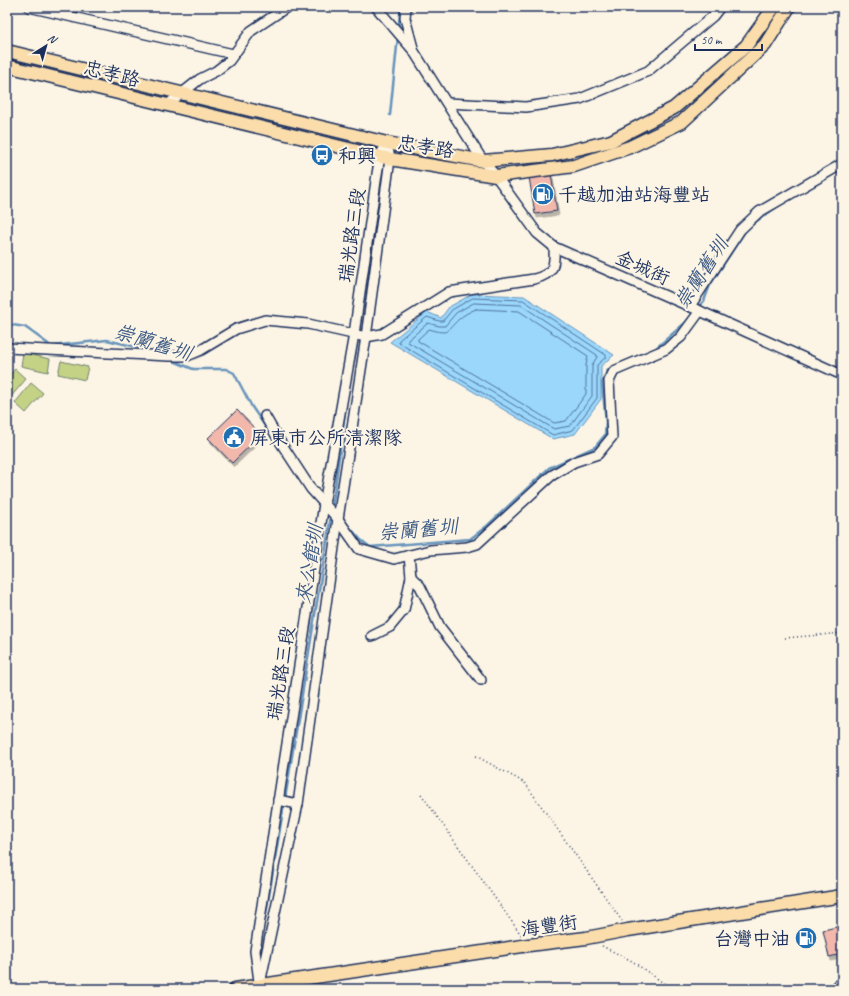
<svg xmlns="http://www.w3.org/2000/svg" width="849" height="996" viewBox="0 0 849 996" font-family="Caveat,'LXGW WenKai TC',sans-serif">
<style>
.green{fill:#c4d286;stroke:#708072}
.water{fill:#9bd7fb;stroke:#6894bc}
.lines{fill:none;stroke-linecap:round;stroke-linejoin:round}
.shore{stroke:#4e729d;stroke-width:1}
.stream{stroke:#6894bc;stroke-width:2.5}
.building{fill:#f2b8ac;stroke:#1b2f5e;filter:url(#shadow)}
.minor-casing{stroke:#1b2f5e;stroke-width:12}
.major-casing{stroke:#1b2f5e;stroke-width:15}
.path{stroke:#1b2f5e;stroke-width:1.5;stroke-dasharray:1 3;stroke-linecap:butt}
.minor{stroke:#fcf5e5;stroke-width:9}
.major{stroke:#faddab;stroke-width:12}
.labels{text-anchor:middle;stroke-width:4;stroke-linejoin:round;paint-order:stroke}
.street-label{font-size:19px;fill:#1b2f5e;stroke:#fcf5e5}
.poi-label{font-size:19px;fill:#1b2f5e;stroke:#fcf5e5;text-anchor:start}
.water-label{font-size:20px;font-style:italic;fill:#3b5985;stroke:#fcf5e5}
</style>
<defs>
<filter id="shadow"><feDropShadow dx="2" dy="4" stdDeviation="0" flood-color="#0004"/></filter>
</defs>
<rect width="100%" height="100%" fill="#fcf5e5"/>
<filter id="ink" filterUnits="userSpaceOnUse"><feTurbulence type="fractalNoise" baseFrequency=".025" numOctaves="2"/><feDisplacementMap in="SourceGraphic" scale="8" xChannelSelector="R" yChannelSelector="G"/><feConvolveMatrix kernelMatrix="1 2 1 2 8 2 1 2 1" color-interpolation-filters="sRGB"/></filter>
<g filter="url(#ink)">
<g class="green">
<polygon points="23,353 50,359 48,372 21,366"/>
<polygon points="61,361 88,367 85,380 58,374"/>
<polygon points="15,369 26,379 9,399 7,397 7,378"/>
<polygon points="31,383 43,393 26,413 15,403"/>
</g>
<polygon class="water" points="472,294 524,296 614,355 601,366 601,399 575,434 553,439 390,342 427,312 441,318 449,307"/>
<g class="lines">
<g class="shore">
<polygon points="473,298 523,300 606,355 606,357 597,365 597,398 573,430 553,435 399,343 399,340 427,317 439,321 443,321 452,310"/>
<polygon points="474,303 521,305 597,355 597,357 592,365 592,396 570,426 554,429 408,342 408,340 428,323 439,326 445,326 456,313"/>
<path d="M476,309L519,311L588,356L586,365V394L566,421L554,423L418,341V339L429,329C450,335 445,332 459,319C463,315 471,311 476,309Z"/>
</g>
<g class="stream">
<polyline points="398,29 401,7"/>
<polyline points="390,115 398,36"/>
<polyline points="751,225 781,204"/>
<polyline points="698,307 704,301 710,285 746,230"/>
<polyline points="7,324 25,327 51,346 107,340 141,348 150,351"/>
<polyline points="171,360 193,369 226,369 234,373 252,407 269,432"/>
<polyline points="617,365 655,349 685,323 690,317"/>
<polyline points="332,509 346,405"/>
<polyline points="344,521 361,540 370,547 470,539 487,526 549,468 595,447 605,435 606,422 602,383 607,371 612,368"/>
<polyline points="285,799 331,516"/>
<polyline points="265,920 284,804"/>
</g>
</g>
<g class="building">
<polygon points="551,174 557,211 535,214 529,177"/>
<polygon points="237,410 261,435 232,463 208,438"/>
<polygon points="841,926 842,954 829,957 823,930"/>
</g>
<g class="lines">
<g class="minor-casing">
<g id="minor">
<polyline points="29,7 233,54"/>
<polyline points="376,7 413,50 483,161 496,176 537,233 554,247 700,311 842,375"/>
<polyline points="406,7 405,18 413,48"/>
<polyline points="447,103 526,107 580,99 648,71 713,16 720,7"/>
<polyline points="167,105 200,79 216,71 229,61 251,31 287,7"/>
<polyline points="690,306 740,230 759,212 842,164"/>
<path d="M7,348L169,356H187L201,350L236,329L265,320L308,324L366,337L382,334L449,292L534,279C554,274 555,266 554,247"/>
<polyline points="265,416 277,437 311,489 338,519 359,549 394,559 430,550 467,547 477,544 551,476 574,462 598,454 612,437 609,381 614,371 666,349 681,337 700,311"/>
<polyline points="411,577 420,586 440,627 481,680"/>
<polyline points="372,636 390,627 404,610 411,577 409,555"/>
<polyline points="278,800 298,804"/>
<polyline points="261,979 298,804 338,519 366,337 390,159 389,153"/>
<polyline points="260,989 255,951 324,504 354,334 377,174 380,156 387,143"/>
<polyline points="835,989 842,981"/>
</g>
</g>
<g class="major-casing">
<g id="major">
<polyline points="7,51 387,143 483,161 552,155 611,141 674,108 746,46 774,7"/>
<polyline points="7,66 390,159 496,176 574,166 630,147 682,122 765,45 789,7"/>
<polyline points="235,989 529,945 586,938 628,930 842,896"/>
</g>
</g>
<g class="path">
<polyline points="785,638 842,633"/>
<polyline points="476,756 525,783 622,921"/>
<polyline points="421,794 522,936"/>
<polyline points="602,946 632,961 672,989"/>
</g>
<use href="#minor" class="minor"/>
<use href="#major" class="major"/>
</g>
</g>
<defs>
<g id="bus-disc" transform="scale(1.15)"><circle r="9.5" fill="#1f6fb2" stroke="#fcf5e5"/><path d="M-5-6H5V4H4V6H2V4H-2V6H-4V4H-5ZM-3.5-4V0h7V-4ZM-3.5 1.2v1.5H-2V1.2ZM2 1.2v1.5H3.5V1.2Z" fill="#fff"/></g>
<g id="fuel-disc" transform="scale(1.15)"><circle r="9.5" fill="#1f6fb2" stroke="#fcf5e5"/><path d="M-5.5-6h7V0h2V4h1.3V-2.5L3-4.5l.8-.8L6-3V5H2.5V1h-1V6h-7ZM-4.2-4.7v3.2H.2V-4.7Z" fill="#fff"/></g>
<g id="civic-disc" transform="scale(1.15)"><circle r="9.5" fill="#1f6fb2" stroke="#fcf5e5"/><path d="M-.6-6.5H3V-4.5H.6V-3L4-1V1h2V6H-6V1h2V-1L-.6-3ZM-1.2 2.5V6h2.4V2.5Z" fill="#fff"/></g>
</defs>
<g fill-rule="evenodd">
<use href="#bus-disc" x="322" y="155"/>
<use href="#fuel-disc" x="543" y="194"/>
<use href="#civic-disc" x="234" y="437"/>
<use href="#fuel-disc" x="806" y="938"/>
</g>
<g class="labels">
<g class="street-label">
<text transform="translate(112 73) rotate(14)" y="7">忠孝路</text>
<text transform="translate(426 146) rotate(9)" y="7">忠孝路</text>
<text transform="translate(351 235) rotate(-82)" y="7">瑞光路三段</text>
<text transform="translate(643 267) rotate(24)" y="7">金城街</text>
<text transform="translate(280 673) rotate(-81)" y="7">瑞光路三段</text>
<text transform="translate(549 925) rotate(-8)" y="7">海豐街</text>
</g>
<g class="poi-label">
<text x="338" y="162">和興</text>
<text x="558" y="201">千越加油站海豐站</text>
<text x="250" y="444">屏東市公所清潔隊</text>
<text x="790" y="945" text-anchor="end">台灣中油</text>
</g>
<g class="water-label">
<text transform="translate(701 273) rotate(-57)" y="7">崇蘭舊圳</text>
<text transform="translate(153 342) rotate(17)" y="7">崇蘭舊圳</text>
<text transform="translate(418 529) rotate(-5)" y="7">崇蘭舊圳</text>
<text transform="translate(309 564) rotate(-81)" y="7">來公館圳</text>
</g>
</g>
<rect width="849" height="996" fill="none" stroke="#fcf5e5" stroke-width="24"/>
<rect x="12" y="12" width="825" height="972" fill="none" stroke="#1b2f5e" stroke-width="1.5" filter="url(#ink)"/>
<g transform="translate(46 46) rotate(37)" stroke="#fcf5e5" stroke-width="3" paint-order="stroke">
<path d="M0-3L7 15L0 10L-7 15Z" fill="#1b2f5e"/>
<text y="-6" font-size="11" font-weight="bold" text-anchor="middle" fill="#1b2f5e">N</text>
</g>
<path d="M695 44v6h67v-6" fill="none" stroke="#1b2f5e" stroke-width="2"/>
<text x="701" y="44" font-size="12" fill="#1b2f5e" stroke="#fcf5e5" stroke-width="3" paint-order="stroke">50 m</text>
</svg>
